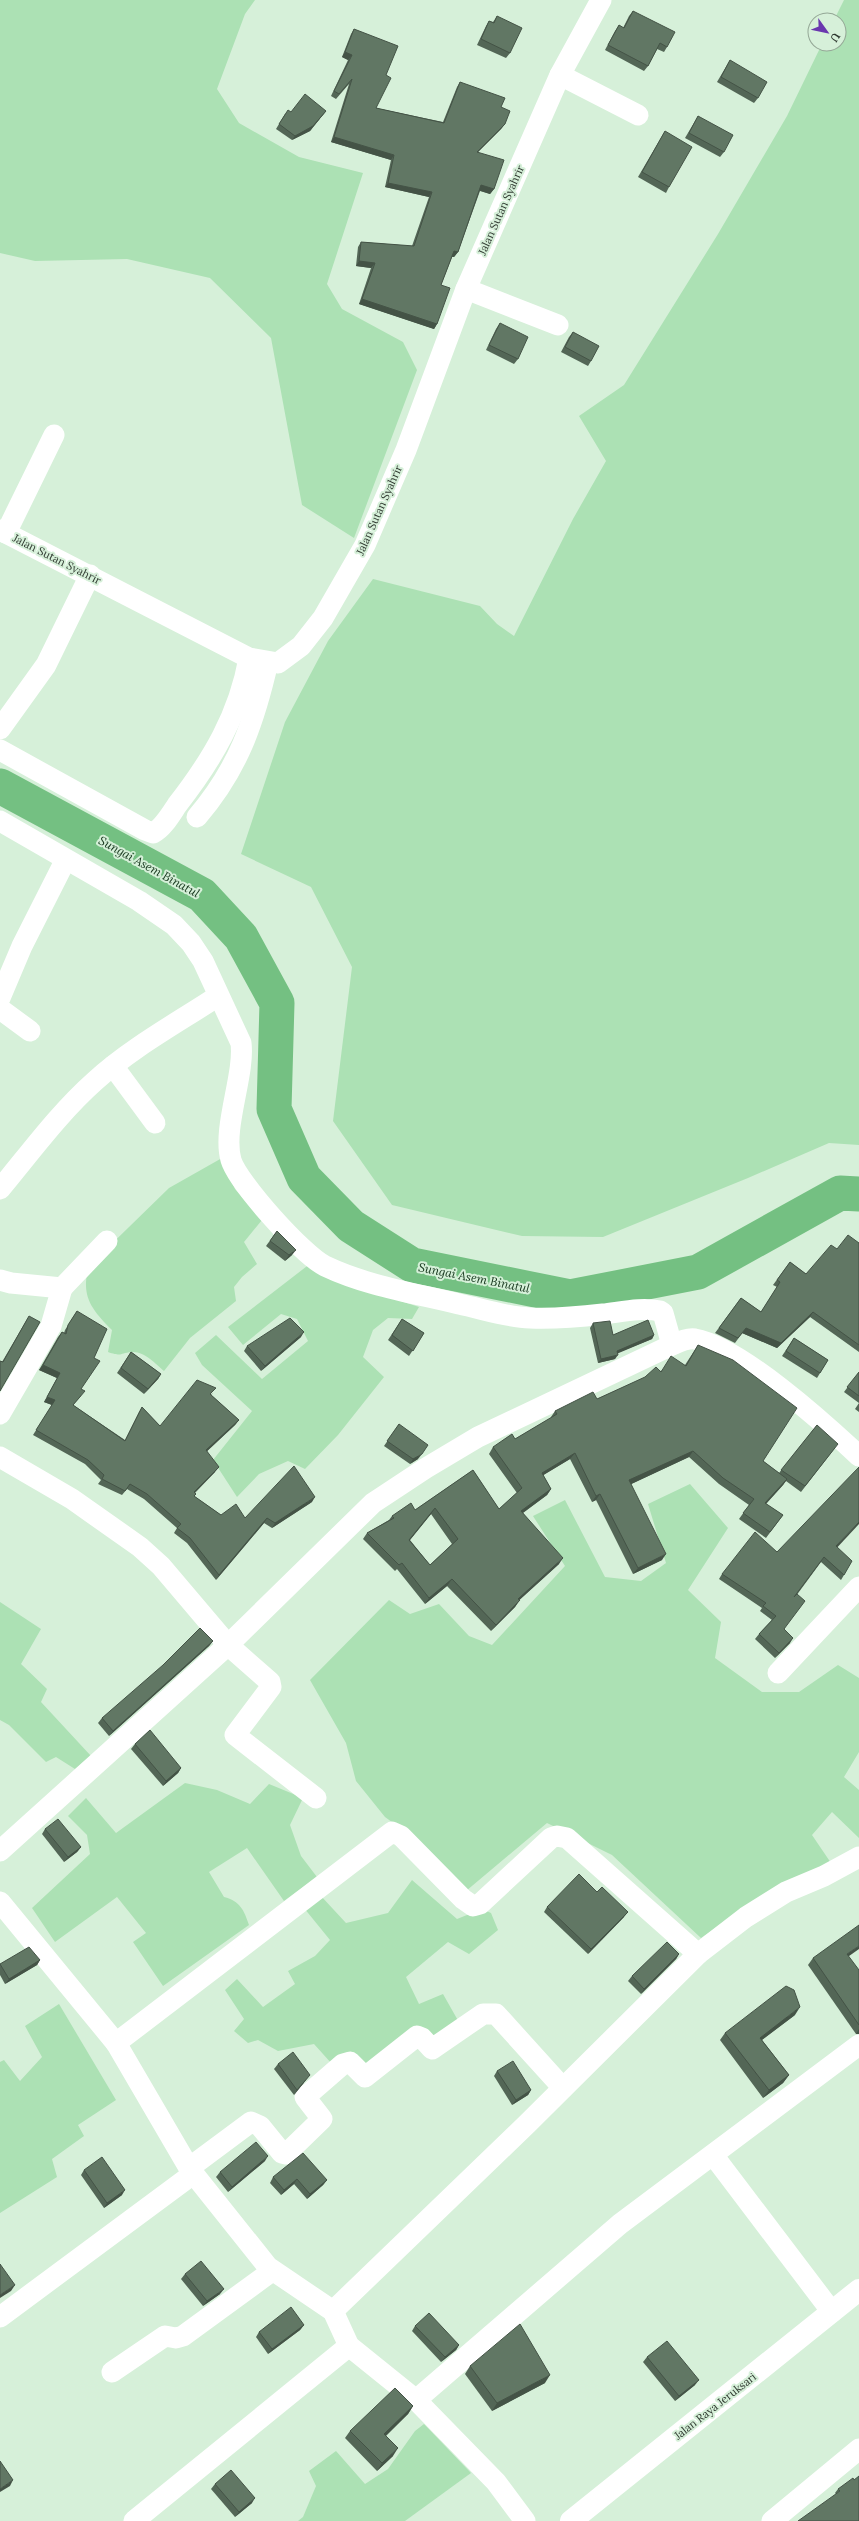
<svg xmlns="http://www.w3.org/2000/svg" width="859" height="2521" viewBox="0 0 859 2521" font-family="Lora,serif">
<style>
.green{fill:#ace1b4}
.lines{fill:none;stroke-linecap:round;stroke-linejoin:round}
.river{stroke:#74c082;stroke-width:35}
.minor{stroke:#fff;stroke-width:21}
.tertiary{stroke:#fff;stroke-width:22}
.wall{fill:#536656;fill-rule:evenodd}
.shaded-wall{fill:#445346}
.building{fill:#617764;stroke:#445346;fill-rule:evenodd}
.labels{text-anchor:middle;stroke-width:4;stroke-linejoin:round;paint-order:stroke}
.street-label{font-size:11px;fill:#303a31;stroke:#d6f0d9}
.water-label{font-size:12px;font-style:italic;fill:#13331a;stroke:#d6f0d9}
</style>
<rect width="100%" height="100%" fill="#d6f0d9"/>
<g class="green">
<polygon points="0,0 255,0 245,14 217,89 239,123 299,157 363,173 327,284 342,309 403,342 417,370 354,538 302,505 271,338 210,278 127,259 35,261 0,253"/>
<polygon points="844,0 859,0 859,1145 829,1143 748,1178 603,1237 522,1236 392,1205 333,1121 352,967 311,887 241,854 285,722 328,641 373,579 480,606 497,624 514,636 573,519 606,461 579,416 624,385 718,234 787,116 822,44 839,44 839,20 834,20"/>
<path d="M222,1158L235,1189L262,1220L244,1242L257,1264L242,1277L234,1287L236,1301L190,1338L164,1371C156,1364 144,1351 132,1352C119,1353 123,1357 108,1352L112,1330C92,1310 80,1296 89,1266L169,1188Z"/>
<polygon points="311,1263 361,1288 419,1307 412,1319 388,1318 373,1330 363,1357 384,1377 338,1435 305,1469 288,1461 259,1474 237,1497 213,1460 252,1411 202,1365 195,1353 216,1335 262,1379 308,1341 297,1319 281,1314 243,1345 228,1327"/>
<polygon points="690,1484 728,1528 688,1590 721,1622 715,1658 762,1692 799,1692 838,1665 859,1678 859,1752 844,1777 859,1790 859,1838 832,1812 812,1835 831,1863 737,1913 701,1938 612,1855 547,1823 466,1891 407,1833 385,1817 356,1781 346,1743 310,1680 389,1600 410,1614 439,1604 469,1636 492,1645 565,1566 533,1516 565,1500 605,1577 641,1581 666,1563 648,1504"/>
<polygon points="0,1602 41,1629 21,1664 47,1689 41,1702 91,1756 75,1769 56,1757 46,1762 9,1725 0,1720"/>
<path d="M185,1783L217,1790L250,1804L269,1784L303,1798L290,1825L301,1856L317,1877L284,1901L247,1848L209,1872L224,1897C240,1901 244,1910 249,1925L163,1986L133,1942L146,1933L117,1897L55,1942L32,1908L90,1854L87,1835L68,1816L86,1798L116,1833Z"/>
<polygon points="412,1880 457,1919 482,1909 491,1913 498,1930 469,1954 448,1942 406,1977 419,2004 443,1994 460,2024 366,2067 332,2064 314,2044 278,2051 258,2040 248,2043 234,2031 244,2019 225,1990 237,1979 263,2007 295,1984 288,1971 315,1956 330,1940 304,1908 321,1896 346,1923 388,1913"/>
<polygon points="59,2004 116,2100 78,2125 84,2136 52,2159 57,2177 0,2213 0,2062 4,2060 20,2081 42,2057 25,2026"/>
<polygon points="424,2424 471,2473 405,2521 298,2521 303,2517 316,2486 309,2471 336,2451 365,2484 388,2469 415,2431"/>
</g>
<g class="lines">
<polyline class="river" points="0,786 202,895 241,937 277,1003 274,1109 304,1178 351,1226 412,1265 570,1297 698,1272 840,1193 859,1194"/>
<g class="minor">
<polyline points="560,75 638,115"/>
<polyline points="466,289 558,325"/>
<polyline points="0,530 249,658 278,663 301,646 323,618 365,545 406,450 466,289 560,75 601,0"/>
<polyline points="6,533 54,435"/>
<polyline points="0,729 46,665 90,575"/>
<path d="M0,750L145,830L153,833C163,828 171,814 177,805C212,760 239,715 249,658"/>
<path d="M197,817C238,769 254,723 268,662"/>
<path d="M0,821L139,901L174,925L191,943L203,961L241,1043C245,1075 222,1128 231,1160C238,1183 303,1255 325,1266C367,1286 414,1293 459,1304C483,1309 505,1317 530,1318C555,1319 578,1317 603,1314C621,1312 642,1307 660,1311L663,1313L672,1345"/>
<polyline points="0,998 22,946 65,861"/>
<polyline points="0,1009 30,1031"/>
<polyline points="113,1066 155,1123"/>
<path d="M0,1189C30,1153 59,1113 95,1081C131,1048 177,1023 218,996"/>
<polyline points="0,1280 11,1283 62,1288 107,1241"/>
<polyline points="0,1414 51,1326 62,1288"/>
<polyline points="0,1457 72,1499 140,1547 161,1566 228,1645 270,1682 271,1687 235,1735 316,1798"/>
<polyline points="778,1673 859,1587"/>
<path d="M0,1851L228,1645L373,1503L426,1468L478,1437L672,1345C679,1342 687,1338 695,1339C740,1347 825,1424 859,1456"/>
<polyline points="0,1902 116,2043 189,2168 268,2267 333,2311 349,2346 416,2400 496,2482 525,2521"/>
<polyline points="698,1954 746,1917 786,1892 824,1876 859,1857"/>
<polyline points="116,2043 392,1832 401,1836 463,1899 473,1906 480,1904 551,1838 557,1836 567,1838 698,1954 527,2124 333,2311"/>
<polyline points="713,2155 832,2312"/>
<polyline points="189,2168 251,2122 260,2126 282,2153 286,2154 322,2119 305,2097 343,2064 350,2062 365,2077 417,2036 422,2038 432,2049 483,2014 496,2014 563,2088"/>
<polyline points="0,2317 193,2174"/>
<polyline points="112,2372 165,2336 176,2338 183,2336 272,2271"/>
<polyline points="416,2400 620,2224 859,2045"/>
<polyline points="134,2521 349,2346"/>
<polyline points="772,2521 859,2449"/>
</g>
<polyline class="tertiary" points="571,2521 859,2290"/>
</g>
<g class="wall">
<polygon points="633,11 667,47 664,52 657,49 648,66 644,71 605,50 615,31 619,25 623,28 629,16"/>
<polygon points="497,16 510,53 506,58 477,45 486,26 489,21 493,22"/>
<polygon points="354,29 386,75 376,108 443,122 457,87 460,82 501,107 505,124 501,129 478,152 494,189 490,194 480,191 458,252 454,257 452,257 441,285 437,324 434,329 359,304 371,268 356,266 358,247 361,242 412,246 429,197 385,187 391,160 331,142 349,84 336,99 331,96 348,60 342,57 351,34"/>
<polygon points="730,60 758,98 754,103 717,82"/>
<polygon points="326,111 310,131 292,140 276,129 285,114 291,112"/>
<polygon points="698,116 724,152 720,157 685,138"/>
<polygon points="665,131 669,187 666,193 638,177"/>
<polygon points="500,323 518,359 514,364 486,350 496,329"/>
<polygon points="573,332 591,361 588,366 561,352 569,337"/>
<polygon points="277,1231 292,1255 285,1261 266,1246"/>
<polygon points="859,1243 859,1352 810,1317 777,1348 742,1333 735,1343 715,1333 741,1298 761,1312 777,1287 773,1285 790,1262 806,1274 837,1249"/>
<polygon points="77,1311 81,1396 73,1405 125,1440 139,1412 142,1407 160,1426 213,1393 211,1395 239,1420 235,1425 207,1451 215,1472 195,1493 194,1496 221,1515 245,1518 312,1502 272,1528 264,1523 216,1580 187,1543 174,1533 177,1528 144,1499 127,1489 122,1495 98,1484 101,1480 85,1464 33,1435 52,1405 44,1402 57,1378 39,1370 58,1337 62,1332 64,1333 65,1330"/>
<polygon points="29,1316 0,1391 2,1362"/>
<polygon points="402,1319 424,1333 409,1356 388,1340"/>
<polygon points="593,1323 613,1335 654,1335 652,1339 617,1353 615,1359 598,1363 590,1328"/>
<polygon points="301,1337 261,1371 244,1351 247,1346"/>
<polygon points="794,1338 828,1360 817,1378 782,1356"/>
<path d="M698,1345L763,1461L779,1473L817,1425L834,1449L801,1492L786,1481L783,1485L766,1504L783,1515L766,1538L739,1519L749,1505L719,1484L689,1457L631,1484L662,1560L633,1574L596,1500L592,1502L570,1459L543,1475L551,1489L547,1495L523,1513L559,1564L519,1600L515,1607L491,1631L447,1586L425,1604L397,1569L395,1571L363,1539L367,1533L389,1520L392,1516L415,1510L473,1470L499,1509L517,1493L489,1454L493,1447L515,1439L551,1418V1417L555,1411L597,1399L660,1371L685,1365ZM431,1514L452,1544L430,1565L410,1540Z"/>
<polygon points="131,1352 161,1374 158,1379 144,1394 117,1373"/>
<polygon points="859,1372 859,1412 855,1409 859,1403 844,1392"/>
<polygon points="399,1424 418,1459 410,1464 384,1446"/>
<polygon points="837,1547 844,1575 841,1580 821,1562 796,1596 784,1629 790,1643 775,1658 755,1639 759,1634 772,1620 760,1611 762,1608 719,1579 722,1574 777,1552"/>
<polygon points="213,1641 209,1646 109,1736 98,1723 102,1718"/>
<polygon points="135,1744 181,1768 178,1773 163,1786 131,1749"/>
<polygon points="45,1829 81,1847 77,1852 64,1862 42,1834"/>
<polygon points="597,1892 624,1917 588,1954 544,1912 547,1907"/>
<polygon points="679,1954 676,1959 641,1994 628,1981 632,1976"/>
<polygon points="813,1958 859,1970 859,2034 856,2034 808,1965"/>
<polygon points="40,1960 37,1965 5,1984 0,1975 0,1964"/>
<polygon points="795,2015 762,2040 789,2075 783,2083 763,2098 720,2040 725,2033"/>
<polygon points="278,2064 306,2080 294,2095 274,2069"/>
<polygon points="497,2071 531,2090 528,2095 512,2105 494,2076"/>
<polygon points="265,2161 228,2192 216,2177 220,2172"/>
<polygon points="84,2170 122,2195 104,2208 81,2175"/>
<polygon points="273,2177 327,2180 323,2185 307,2199 294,2184 281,2195 270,2183"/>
<polygon points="185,2274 220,2294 203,2306 181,2279"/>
<polygon points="304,2325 300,2330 268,2354 256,2337 259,2332"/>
<polygon points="415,2326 459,2345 456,2350 441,2362 412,2331"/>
<polygon points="647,2357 695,2385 675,2401 643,2362"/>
<polygon points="470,2366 545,2383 492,2411 465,2374"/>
<polygon points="413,2406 408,2414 386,2436 393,2456 377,2471 345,2438 350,2431"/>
<polygon points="854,2480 836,2494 835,2493 838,2489"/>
<polygon points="215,2484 252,2503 235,2517 211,2489"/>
</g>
<g class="shaded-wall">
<polygon points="345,52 352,55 348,60 342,57"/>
<polygon points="326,111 310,131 292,140 295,136"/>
<polygon points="505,124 501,129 473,157 477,152"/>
<polygon points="334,137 394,155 391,160 331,142"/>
<polygon points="388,183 432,192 429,197 385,187"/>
<polygon points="481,185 494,189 490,194 478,190"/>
<polygon points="454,251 458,252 454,257 451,256"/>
<polygon points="359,261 375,263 371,268 356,266"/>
<polygon points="362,299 437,324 434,329 359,304"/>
<polygon points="296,1250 292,1255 285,1261 289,1255"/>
<polygon points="813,1312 810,1317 777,1348 742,1333 735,1343 746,1328"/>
<polygon points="304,1332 301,1337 261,1371 265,1366"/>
<polygon points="654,1335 652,1339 614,1355 617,1351"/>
<polygon points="618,1355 615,1359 598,1363 601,1359"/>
<polygon points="43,1365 60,1373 57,1378 39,1370"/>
<polygon points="161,1374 158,1379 144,1394 148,1389"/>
<polygon points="47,1397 55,1400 52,1405 44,1402"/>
<polygon points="239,1420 235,1425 203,1455 206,1450"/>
<polygon points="693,1451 689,1457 625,1487 629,1480"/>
<polygon points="575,1453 570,1459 537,1479 542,1473"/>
<polygon points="422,1454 418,1459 410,1464 413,1459"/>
<polygon points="219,1467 215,1472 190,1497 194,1492"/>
<polygon points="787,1479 783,1485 761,1509 765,1503"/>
<polygon points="551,1489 547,1495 517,1517 521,1511"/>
<polygon points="600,1494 596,1500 592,1502 596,1496"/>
<polygon points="315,1497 312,1502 272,1528 275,1523"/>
<polygon points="435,1508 431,1514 405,1546 409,1540"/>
<polygon points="267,1518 264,1523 216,1580 219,1575"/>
<polygon points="859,1522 859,1524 833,1552 836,1546"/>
<polygon points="666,1554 662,1560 633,1574 638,1568"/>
<polygon points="563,1558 559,1564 514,1605 518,1599"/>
<polygon points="452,1579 447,1586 425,1604 429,1598"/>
<polygon points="520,1600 515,1607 491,1631 496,1625"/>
<polygon points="793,1638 790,1643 775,1658 779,1653"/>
<polygon points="213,1641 209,1646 109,1736 113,1731"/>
<polygon points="181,1768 178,1773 163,1786 166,1781"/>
<polygon points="81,1847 77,1852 64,1862 68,1857"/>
<polygon points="628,1912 624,1917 588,1954 591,1949"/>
<polygon points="859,1946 859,1949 842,1961 847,1954"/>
<polygon points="679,1954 676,1959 641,1994 644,1989"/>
<polygon points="40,1960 37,1965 5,1984 9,1979"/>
<polygon points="800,2007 795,2015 755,2045 760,2038"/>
<polygon points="859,2029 859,2034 856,2034"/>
<polygon points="310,2075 294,2095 297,2090"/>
<polygon points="789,2075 783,2083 763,2098 769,2090"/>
<polygon points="531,2090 528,2095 512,2105 516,2100"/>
<polygon points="268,2156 265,2161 228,2192 232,2187"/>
<polygon points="297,2179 294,2184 281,2195 284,2190"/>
<polygon points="327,2180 323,2185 307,2199 310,2194"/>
<polygon points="125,2190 122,2195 104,2208 107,2203"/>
<polygon points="15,2285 11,2291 0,2298 0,2295"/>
<polygon points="224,2289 220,2294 203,2306 207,2301"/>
<polygon points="304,2325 300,2330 268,2354 272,2349"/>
<polygon points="459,2345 456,2350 441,2362 445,2357"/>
<polygon points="550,2375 545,2383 492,2411 497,2403"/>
<polygon points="699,2380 695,2385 675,2401 679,2396"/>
<polygon points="413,2406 408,2414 379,2442 384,2434"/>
<polygon points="398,2448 393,2456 377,2471 382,2463"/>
<polygon points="13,2480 10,2486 0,2492 0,2489"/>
<polygon points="255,2498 252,2503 235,2517 239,2512"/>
</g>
<g class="building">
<polygon points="633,11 675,32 667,47 660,43 648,66 608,45 619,25 624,28"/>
<polygon points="497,16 522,28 510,53 481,39 489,21 494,23"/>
<polygon points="354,29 398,46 386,75 391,78 376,108 444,123 460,82 505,98 501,107 510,111 505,124 477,152 504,160 494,189 481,185 458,252 454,251 441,285 450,288 437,324 362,299 375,263 359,261 361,242 414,246 432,192 388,183 394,155 334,137 352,79 339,94 334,91 352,55 345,52"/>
<polygon points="730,60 767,82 758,98 721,77"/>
<polygon points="305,94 326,111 313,126 295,136 279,124 288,110 291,112"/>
<polygon points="698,116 733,135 724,152 689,133"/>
<polygon points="665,131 692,147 669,187 642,172"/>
<polygon points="500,323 528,337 518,359 489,345"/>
<polygon points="573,332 599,346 591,361 565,347"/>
<polygon points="277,1231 296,1250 289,1255 270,1241"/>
<polygon points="848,1235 859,1243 859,1345 813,1312 781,1343 746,1328 738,1338 719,1328 741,1298 761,1312 780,1282 777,1280 790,1262 806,1274 831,1245 837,1249"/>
<polygon points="77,1311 107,1329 94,1358 100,1361 81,1389 85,1391 73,1405 125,1441 142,1407 160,1426 197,1380 216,1388 210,1394 239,1420 206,1450 219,1467 194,1492 196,1494 194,1496 221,1515 236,1504 245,1518 294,1466 315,1497 275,1523 267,1518 219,1575 190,1538 177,1528 181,1524 147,1494 130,1484 125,1491 102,1479 104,1475 88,1460 36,1430 55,1400 47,1397 60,1373 43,1365 62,1332 66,1334 68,1325"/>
<polygon points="29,1316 40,1322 0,1391 0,1361 3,1362"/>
<polygon points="290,1318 304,1332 265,1366 247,1346"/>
<polygon points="402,1319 424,1333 413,1351 392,1335"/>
<polygon points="648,1320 654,1335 617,1351 618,1355 601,1359 593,1323 610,1321 613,1335"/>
<polygon points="794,1338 828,1360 820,1373 786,1351"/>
<path d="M698,1345L733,1360L797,1408L763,1461L787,1479L765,1503L783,1515L770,1532L743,1513L754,1499L723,1478L693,1451L629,1480L666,1554L638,1568L600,1494L596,1496L575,1453L542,1473L551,1489L521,1511L563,1558L518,1599L520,1600L496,1625L452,1579L429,1598L402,1563L399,1565L367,1533L394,1518L392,1516L411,1503L415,1510L473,1470L499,1509L522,1488L493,1447L512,1434L515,1439L557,1414L555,1411L593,1392L597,1399L645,1377L656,1367L661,1372L671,1356L686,1366ZM435,1508L458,1539L430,1565L409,1540Z"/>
<polygon points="131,1352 161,1374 148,1389 121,1368"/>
<polygon points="859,1372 859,1396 847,1387"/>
<polygon points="399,1424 428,1445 422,1454 413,1459 387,1441"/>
<polygon points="817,1425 838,1444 805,1486 781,1470"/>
<polygon points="859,1467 859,1522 836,1546 852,1561 844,1575 824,1557 794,1597 797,1594 805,1601 784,1629 793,1638 779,1653 759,1634 776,1616 763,1606 766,1603 722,1574 755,1532 777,1552"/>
<polygon points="200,1628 213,1641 113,1731 102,1718 163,1665"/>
<polygon points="150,1730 181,1768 166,1781 135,1744"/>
<polygon points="58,1819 81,1847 68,1857 45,1829"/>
<polygon points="579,1874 597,1892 602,1887 628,1912 591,1949 547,1907"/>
<polygon points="859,1925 859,1946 847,1954 859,1970 859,2025 813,1958"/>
<polygon points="667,1942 679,1954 644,1989 632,1976"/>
<polygon points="29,1947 40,1960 9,1979 0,1964"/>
<polygon points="786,1986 794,1990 800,2007 760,2038 789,2075 769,2090 725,2033"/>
<polygon points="293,2052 310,2075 297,2090 278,2064"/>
<polygon points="513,2061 531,2090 516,2100 497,2071"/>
<polygon points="256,2142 268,2156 232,2187 220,2172"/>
<polygon points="303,2153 327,2180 310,2194 297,2179 284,2190 273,2177"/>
<polygon points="102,2157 125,2190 107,2203 84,2170"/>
<polygon points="201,2261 224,2289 207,2301 185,2274"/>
<polygon points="0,2264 15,2285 0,2295"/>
<polygon points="291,2307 304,2325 272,2349 259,2332"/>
<polygon points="429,2313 459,2345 445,2357 415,2326"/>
<polygon points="520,2324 550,2375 497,2403 470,2366"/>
<polygon points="667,2341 699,2380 679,2396 647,2357"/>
<polygon points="395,2388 413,2406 384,2434 398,2448 382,2463 350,2431"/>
<polygon points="0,2461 13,2480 0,2489"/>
<polygon points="231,2470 255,2498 239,2512 215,2484"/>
<polygon points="859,2476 859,2521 798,2521 840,2491 838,2489 853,2478 854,2480"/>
</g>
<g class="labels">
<g class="street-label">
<text transform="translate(501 210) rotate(-66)" y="4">Jalan Sutan Syahrir</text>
<text transform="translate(379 510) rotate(-66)" y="4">Jalan Sutan Syahrir</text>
<text transform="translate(57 559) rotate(27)" y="4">Jalan Sutan Syahrir</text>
<text transform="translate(715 2406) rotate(-38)" y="4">Jalan Raya Jeruksari</text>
</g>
<g class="water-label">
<text transform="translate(149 867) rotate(29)" y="4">Sungai Asem Binatul</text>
<text transform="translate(474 1278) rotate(11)" y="4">Sungai Asem Binatul</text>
</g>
</g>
<g transform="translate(827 32) rotate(123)"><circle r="19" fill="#d6f0d9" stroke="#94a796"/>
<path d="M0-3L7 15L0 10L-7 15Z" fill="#6a37ae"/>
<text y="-6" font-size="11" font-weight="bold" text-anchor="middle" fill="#303a31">U</text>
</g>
</svg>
